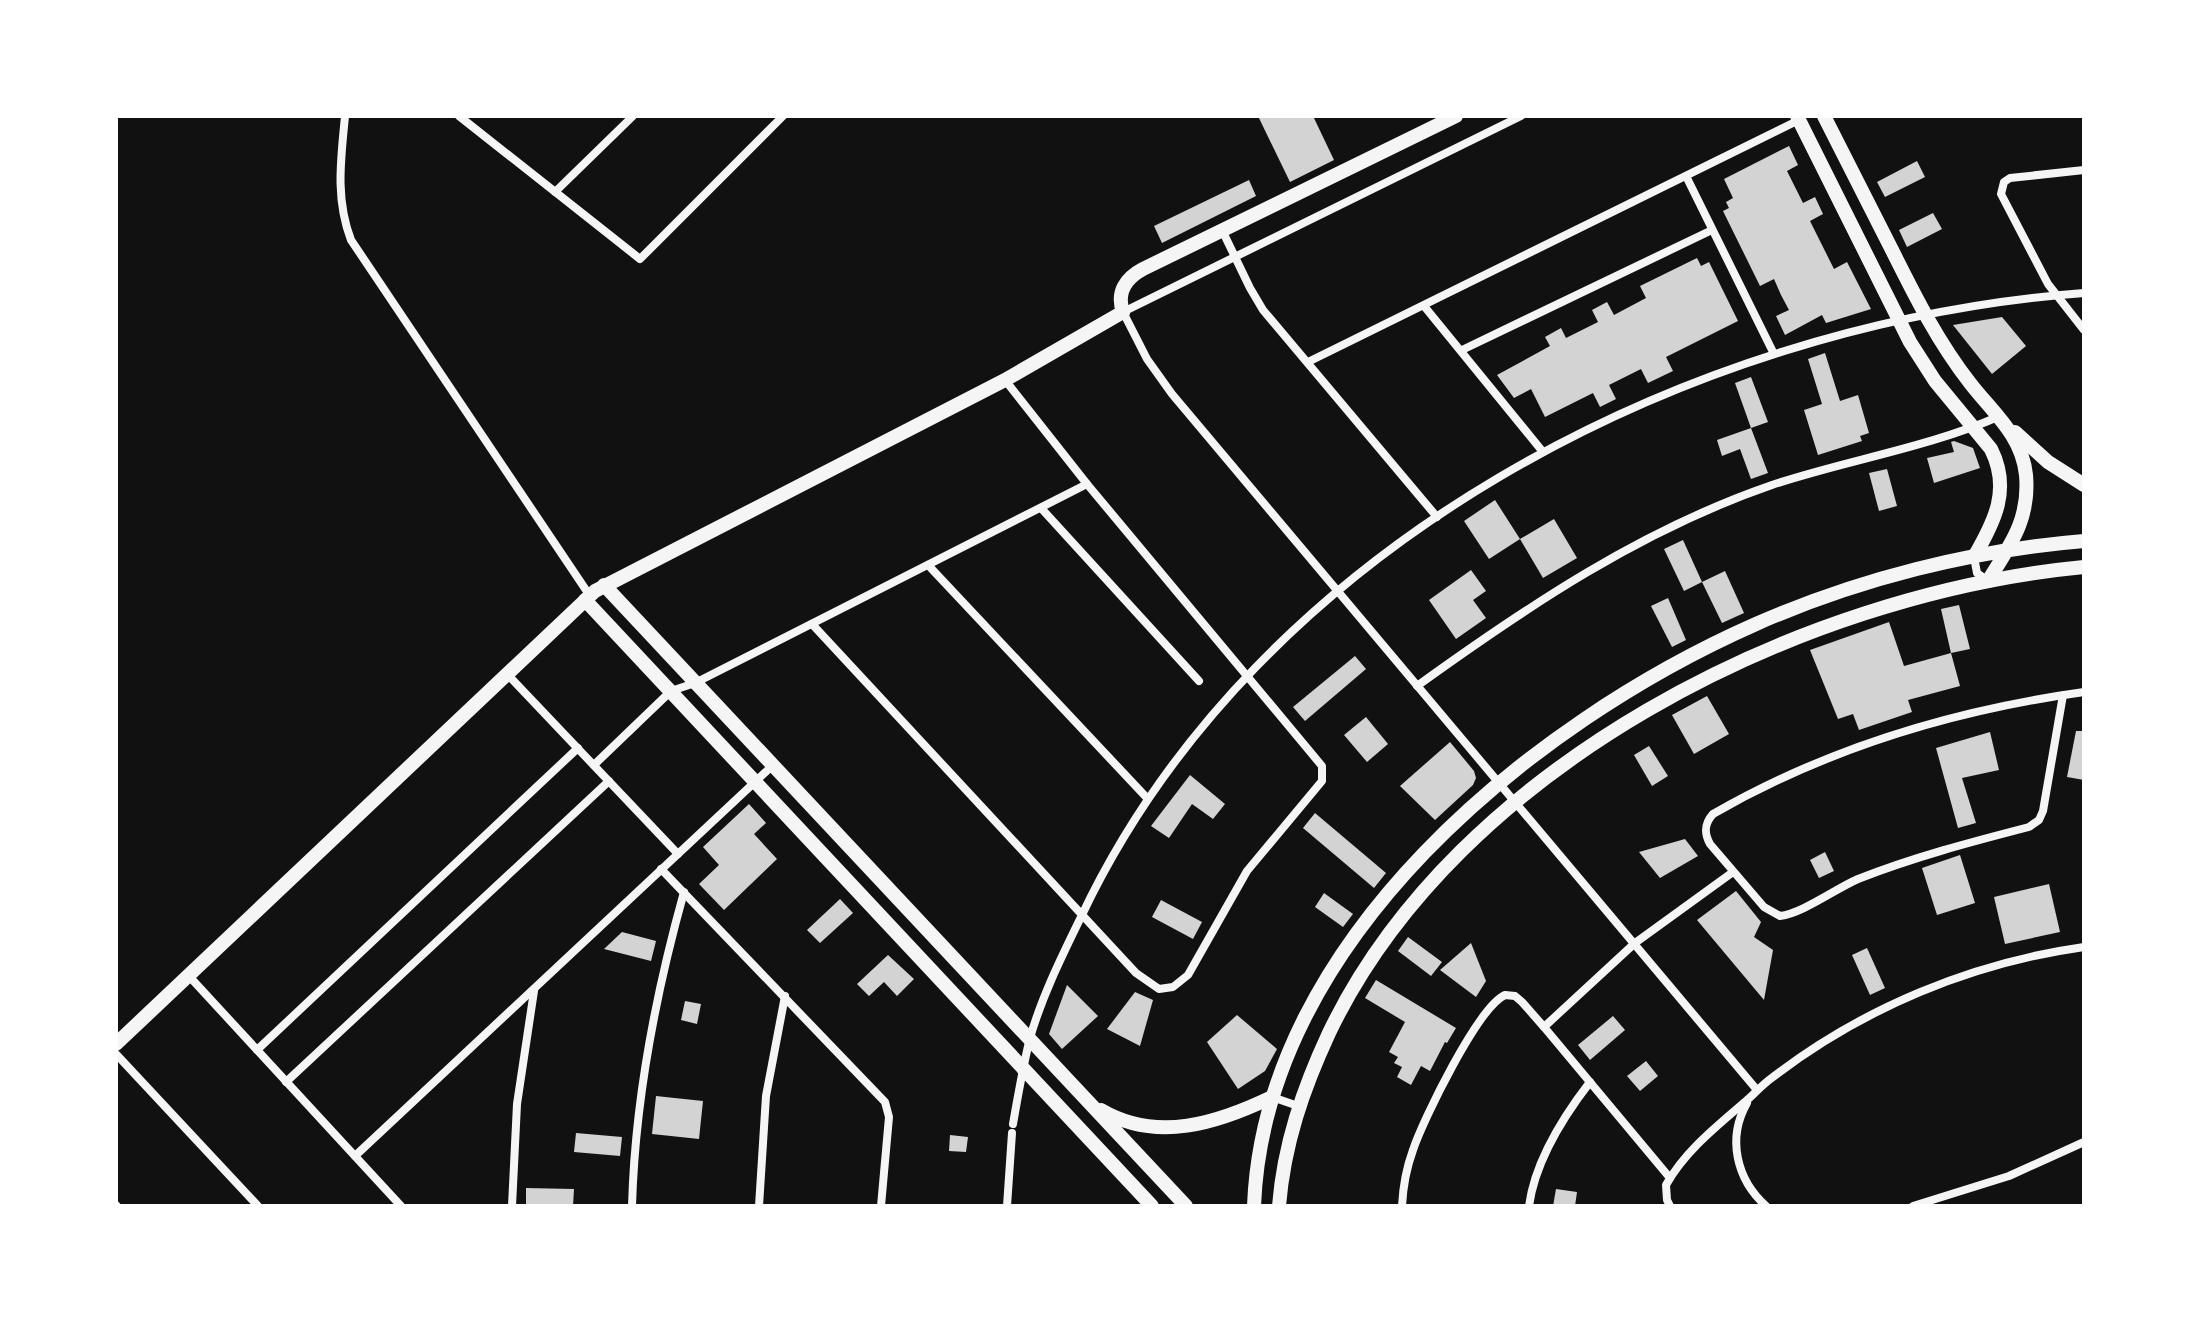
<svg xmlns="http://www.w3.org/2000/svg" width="2200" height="1322" viewBox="0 0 2200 1322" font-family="'Fira Sans',sans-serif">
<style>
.building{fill:#d3d3d3}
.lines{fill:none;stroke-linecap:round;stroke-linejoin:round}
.minor{stroke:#f5f5f5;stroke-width:8}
.tertiary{stroke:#f5f5f5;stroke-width:14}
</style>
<rect width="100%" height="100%" fill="#111"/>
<g class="building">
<polygon points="1258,116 1313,116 1334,160 1290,182"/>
<polygon points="1789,146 1798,165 1787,171 1803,203 1815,197 1823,214 1810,221 1834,269 1847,262 1871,309 1826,323 1822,315 1785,335 1776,316 1789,310 1781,295 1774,279 1760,286 1723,211 1729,208 1726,202 1733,198 1724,179"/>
<polygon points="1917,161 1925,177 1885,197 1877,182"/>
<polygon points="1249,180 1256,196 1162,243 1154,226"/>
<polygon points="1933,213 1942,229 1907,247 1899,230"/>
<polygon points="1697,258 1701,266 1709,262 1738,321 1666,357 1673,371 1648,383 1641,369 1609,385 1616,399 1600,407 1593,393 1545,417 1531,389 1514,398 1497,375 1550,346 1545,337 1561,328 1566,338 1598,322 1592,310 1607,302 1614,315 1646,298 1640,286"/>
<polygon points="2002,317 2026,346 1992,374 1953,325"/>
<polygon points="1825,353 1840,401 1858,395 1869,433 1860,436 1862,441 1818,455 1804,410 1822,404 1808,359"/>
<polygon points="1751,377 1768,422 1751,428 1735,383"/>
<polygon points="1751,428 1768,473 1751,479 1740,449 1722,456 1717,440"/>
<polygon points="1954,441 1973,448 1980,468 1934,483 1927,458 1954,452 1951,442"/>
<polygon points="1887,469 1897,506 1879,511 1869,473"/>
<polygon points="1495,500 1520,539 1554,519 1577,558 1543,578 1520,539 1489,559 1464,521"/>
<polygon points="1683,540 1702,582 1684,591 1664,549"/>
<polygon points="1471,570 1486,591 1473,600 1486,618 1456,639 1429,600"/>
<polygon points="1725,571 1744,613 1722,623 1702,582"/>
<polygon points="1668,598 1686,640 1672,647 1651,606"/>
<polygon points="1959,605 1970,649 1951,653 1941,609"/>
<polygon points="1889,622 1904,666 1951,653 1960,686 1908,700 1912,712 1859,730 1853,714 1838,719 1810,650"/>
<polygon points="1355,656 1366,669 1305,721 1293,707"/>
<polygon points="1707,696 1729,734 1694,754 1672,715"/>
<polygon points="1366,717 1388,744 1367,762 1344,735"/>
<polygon points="2076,731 2084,731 2084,780 2067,777"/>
<polygon points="1990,732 1999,770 1962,778 1976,823 1958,828 1936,748"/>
<polygon points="1450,742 1474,771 1476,778 1473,785 1435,820 1400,786"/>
<polygon points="1649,746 1668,776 1652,786 1634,755"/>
<polygon points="1190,775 1225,804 1213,819 1192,804 1169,838 1151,826"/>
<polygon points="749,804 766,823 754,834 777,859 724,910 699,884 719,865 703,847"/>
<polygon points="1315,813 1386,873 1374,888 1303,828"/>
<polygon points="1685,839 1698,856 1660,878 1639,852"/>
<polygon points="1825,852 1834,871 1819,878 1810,860"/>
<polygon points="1960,855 1975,903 1937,915 1922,868"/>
<polygon points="2049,884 2060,932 2005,944 1994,897"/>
<polygon points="1736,891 1761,922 1754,937 1773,950 1764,1000 1697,920"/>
<polygon points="1324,893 1353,914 1343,927 1315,907"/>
<polygon points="840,899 853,913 820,943 807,930"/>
<polygon points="1161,900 1202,922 1193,939 1152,917"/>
<polygon points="622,932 656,941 651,961 604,949"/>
<polygon points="1408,937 1442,962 1431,976 1398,951"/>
<polygon points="1471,943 1486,981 1476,997 1440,970"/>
<polygon points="1867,948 1885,988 1870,995 1852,955"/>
<polygon points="888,955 914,979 897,996 884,982 869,996 857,984"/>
<polygon points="1376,980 1456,1028 1447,1043 1445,1042 1430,1071 1421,1066 1411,1085 1397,1077 1402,1067 1394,1063 1398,1057 1389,1052 1405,1022 1365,998"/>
<polygon points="1067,985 1098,1016 1062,1049 1049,1034"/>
<polygon points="1135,992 1153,1000 1140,1046 1107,1029"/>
<polygon points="685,1001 701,1004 697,1024 681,1020"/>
<polygon points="1237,1015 1277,1049 1265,1071 1238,1089 1207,1042"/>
<polygon points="1613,1016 1625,1030 1590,1060 1578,1045"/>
<polygon points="1646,1061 1658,1076 1640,1091 1627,1076"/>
<polygon points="656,1096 703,1101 699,1139 652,1134"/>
<polygon points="576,1133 622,1137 620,1156 574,1152"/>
<polygon points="950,1135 968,1137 966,1152 949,1151"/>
<polygon points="526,1188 574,1189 573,1206 526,1206"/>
<polygon points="1556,1189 1577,1192 1575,1206 1553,1206"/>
</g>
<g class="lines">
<g class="minor">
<path d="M345,116C341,159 335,198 351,240L590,596"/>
<polyline points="459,116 640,259 783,116"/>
<polyline points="1521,116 1123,312 1147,359 1172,394 1757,1090"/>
<polyline points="2084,170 2010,178 2004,182 2001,194 2048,284 2084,330"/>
<polyline points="1686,176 1774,354"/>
<polyline points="555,192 633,116"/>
<polyline points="1222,230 1250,288 1263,310 1437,517"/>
<polyline points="1424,306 1543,452"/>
<polyline points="1462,350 1712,230"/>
<polyline points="1308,362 1801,119"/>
<polyline points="1041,508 1199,681"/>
<polyline points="1974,557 1977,573 1988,581"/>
<polyline points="928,565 1147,798"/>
<polyline points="812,624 1136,973 1159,989 1173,987 1188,975 1247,871 1322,781 1322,766 1087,484 1005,380"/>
<polyline points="508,675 678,854"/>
<path d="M1417,686C1528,606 1641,530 1772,485C1847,460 1927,448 2000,416"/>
<path d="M2063,695L2043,811L2039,820L2029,827C1971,842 1914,857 1858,879C1835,889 1803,913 1780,916L1764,907L1710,844C1704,833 1704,824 1713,814C1826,749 1955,710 2084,692"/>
<polyline points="594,765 671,691 695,683 1087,484"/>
<polyline points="661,869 885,1102 889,1117 881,1206"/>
<polyline points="188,975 401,1206"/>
<polyline points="1544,1027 1635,943 1733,872"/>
<polyline points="257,1050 578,748"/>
<polyline points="116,1054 258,1206"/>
<polyline points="286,1082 609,781"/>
<polyline points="1272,1097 1298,1106"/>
<path d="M1747,1103C1727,1138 1736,1179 1766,1206"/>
<path d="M1013,1124C1018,1095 1023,1066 1030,1038C1042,996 1062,956 1081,917C1256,546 1687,323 2084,293"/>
<polyline points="355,1156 772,766"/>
<polyline points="116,1205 117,1206"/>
<polyline points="512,1206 517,1104 534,991"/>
<path d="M632,1206C635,1099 655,996 684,892"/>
<polyline points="759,1206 766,1096 785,996"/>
<polyline points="1007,1206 1012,1133"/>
<path d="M1402,1206C1403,1187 1406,1169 1413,1150C1423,1120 1478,1007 1505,995L1515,996L1522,1002L1544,1027L1670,1178"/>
<path d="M1529,1206C1535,1161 1563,1117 1590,1082"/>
<path d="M1670,1206L1667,1200L1666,1185C1685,1151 1717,1126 1746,1101C1755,1093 1763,1084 1773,1077C1863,1008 1971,963 2084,947"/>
<polyline points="1913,1206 2009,1176 2084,1142"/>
</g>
<g class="tertiary">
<path d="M1797,116L1910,342L1935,381L1991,449C2011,489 1995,521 1974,557"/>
<path d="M1824,116C1847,161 1870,207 1893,252C1916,298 1938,342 1970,383C1993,413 2022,435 2026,475C2030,520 2010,545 1988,581"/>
<polyline points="2015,432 2048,462 2084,485"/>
<polyline points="604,585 1186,1206"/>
<polyline points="585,600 1152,1206"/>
<path d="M116,1044L595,591L1005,380L1123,312C1116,292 1126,278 1143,269L1456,116"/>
<path d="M1101,1110C1157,1143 1218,1123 1272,1097"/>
<path d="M1254,1206C1264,941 1531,723 1756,624C1858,579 1973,550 2084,541"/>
<path d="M1279,1206C1284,1144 1303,1089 1329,1033C1457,766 1799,594 2084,567"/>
</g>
</g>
<rect width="2200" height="1322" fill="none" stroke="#ffffff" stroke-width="236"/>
</svg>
